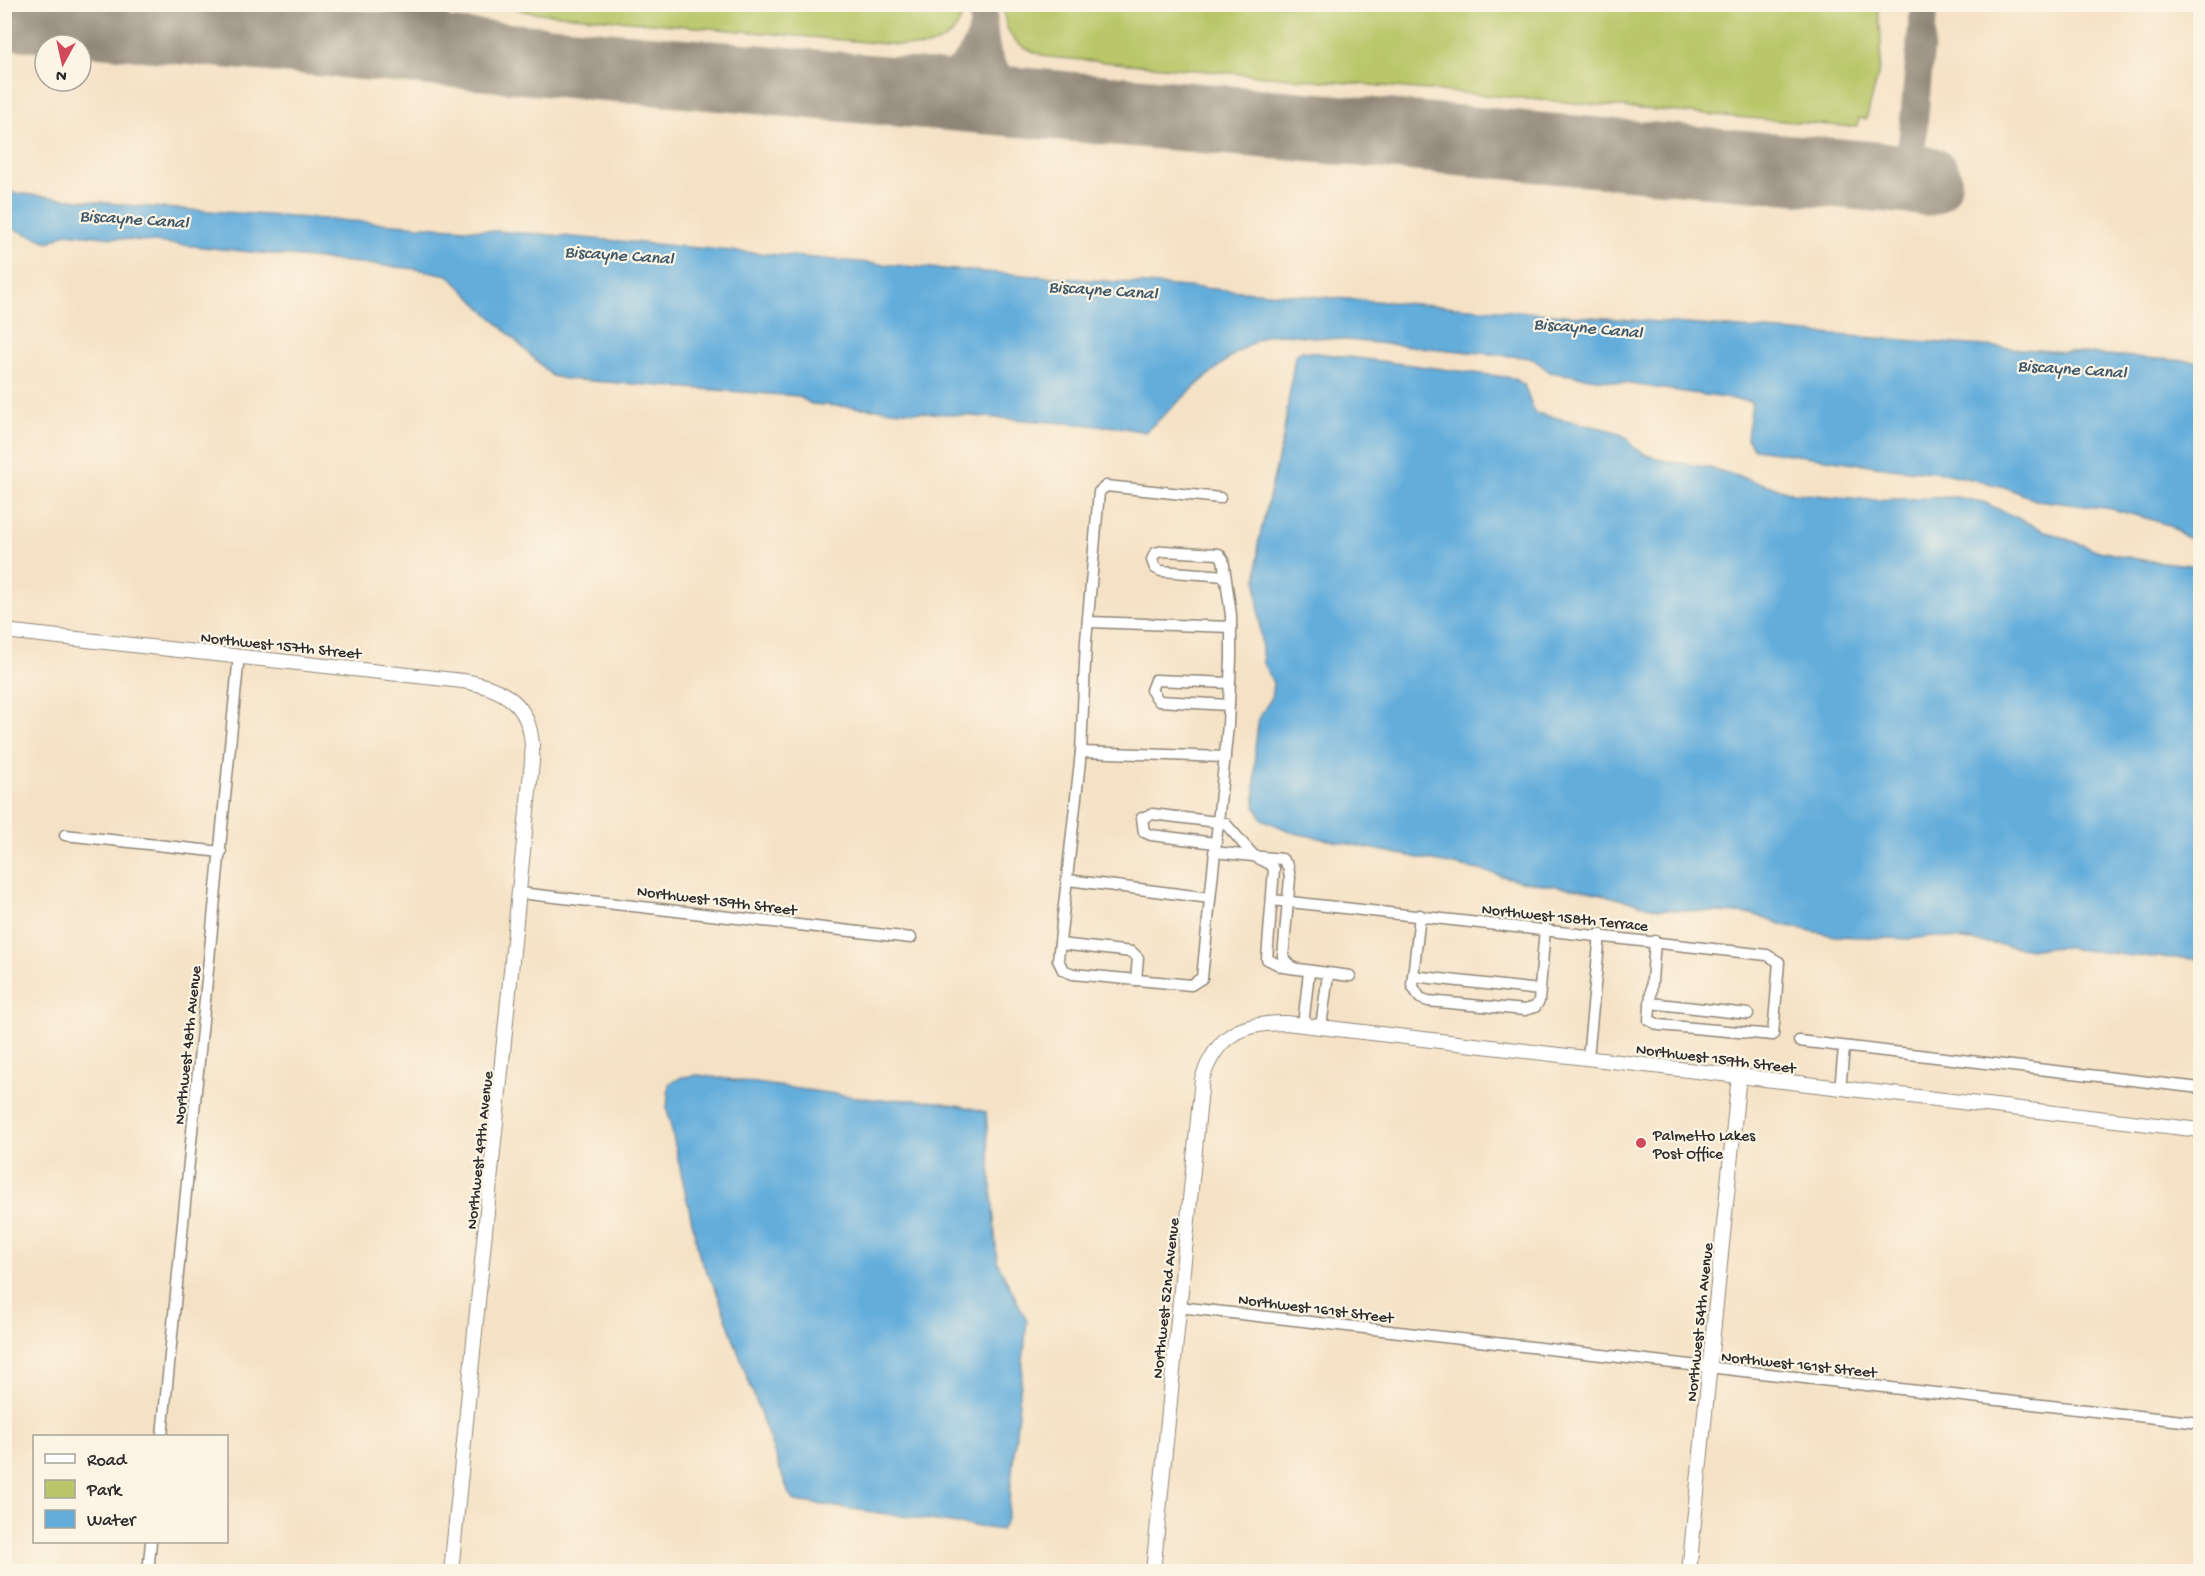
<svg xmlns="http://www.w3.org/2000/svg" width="2205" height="1576" viewBox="0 0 2205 1576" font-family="'Gochi Hand',sans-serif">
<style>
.green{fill:#b9c76a;stroke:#72794a;stroke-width:1.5}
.water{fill:#63addb;stroke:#476c83;stroke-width:1.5}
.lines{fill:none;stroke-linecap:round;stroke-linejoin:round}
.taxiway{stroke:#908678;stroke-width:28}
.runway{stroke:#908678;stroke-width:70}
.minor-casing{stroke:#908678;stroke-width:13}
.tertiary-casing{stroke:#908678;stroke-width:16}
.minor{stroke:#fff;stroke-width:10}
.tertiary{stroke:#fff;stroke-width:14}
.poi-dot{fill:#d1495b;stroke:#fcf5e5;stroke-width:2}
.labels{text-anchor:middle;stroke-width:4.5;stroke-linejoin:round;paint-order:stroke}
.street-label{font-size:16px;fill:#2b2b2b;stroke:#fcf5e5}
.poi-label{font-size:16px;fill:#2b2b2b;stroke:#fcf5e5;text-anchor:start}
.water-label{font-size:18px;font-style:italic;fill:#3f5869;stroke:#fcf5e5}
</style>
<rect width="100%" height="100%" fill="#fcf5e5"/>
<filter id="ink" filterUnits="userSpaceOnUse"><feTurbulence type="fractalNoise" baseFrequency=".0167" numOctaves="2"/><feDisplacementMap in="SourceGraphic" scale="12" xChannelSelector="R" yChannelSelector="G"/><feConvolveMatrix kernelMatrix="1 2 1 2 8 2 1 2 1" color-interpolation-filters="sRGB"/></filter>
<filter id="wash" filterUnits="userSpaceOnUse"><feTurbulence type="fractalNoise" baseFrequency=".008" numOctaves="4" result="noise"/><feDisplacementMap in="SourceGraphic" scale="24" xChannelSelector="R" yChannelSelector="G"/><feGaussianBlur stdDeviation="1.35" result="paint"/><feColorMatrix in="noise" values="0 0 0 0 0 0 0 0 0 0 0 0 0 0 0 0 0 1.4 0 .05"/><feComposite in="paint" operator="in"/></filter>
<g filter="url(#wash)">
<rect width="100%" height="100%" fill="#f5e2c6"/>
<g class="green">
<path d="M508,5L964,4V5C961,31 947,43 921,47L527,12Z"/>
<path d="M1003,5H1877C1886,54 1880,72 1866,119L1859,118L1858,126L1853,127L1048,57C1017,47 1005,39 1003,5Z"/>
</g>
<g class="water">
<path d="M4,192L136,206L539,234L916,267L2200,362V546L2168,525L2150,519L2112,509L2036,500L2005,487L1944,473L1898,469L1754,449L1747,438L1752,402L1550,372L1532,358L1284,334L1267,335C1226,353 1180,402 1145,432L1119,427L811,404L798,396L565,379L552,376L448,275L416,269L66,233L49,242L5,226Z"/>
<polygon points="1302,351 1513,378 1524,385 1535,413 1614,431 1628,438 1633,447 1647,455 1666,461 1707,467 1793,493 1872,500 1955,497 1983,502 2045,531 2099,551 2142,560 2200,566 2200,959 2133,956 2060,947 2033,949 1933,936 1910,939 1835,936 1784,925 1752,914 1659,909 1585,890 1521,881 1479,870 1294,833 1262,819 1255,806 1255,748 1259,717 1271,699 1273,683 1263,663 1257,592 1258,544 1283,438 1295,355"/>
<path d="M698,1075L879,1100C916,1098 951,1102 986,1112L997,1261L1027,1321L1010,1494L1007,1519L1001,1530L795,1501L789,1494L716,1290L700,1258L667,1109L669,1084L682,1077Z"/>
</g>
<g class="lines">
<g class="taxiway">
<polyline points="55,4 75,16 95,22"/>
<polyline points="243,4 257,20 285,38"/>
<path d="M426,4C435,29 452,42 474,55"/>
<path d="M984,4C981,54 988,77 1032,103"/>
<polyline points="153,27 192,20 213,4"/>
<path d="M361,45C384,37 403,26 416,4"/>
<path d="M919,93C951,81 974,64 983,29"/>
<polyline points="1909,179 1924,4"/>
</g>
<polyline class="runway" points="4,14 1927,181"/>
</g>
</g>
<g filter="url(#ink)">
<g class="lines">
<g class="minor-casing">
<g id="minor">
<polyline points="1220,498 1106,486 1099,492 1086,641 1081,752 1058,960 1063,970 1073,974 1191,985 1202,978 1228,725 1231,659 1231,615 1223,559 1219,554 1163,551 1155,553 1152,560 1155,568 1161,571 1225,576"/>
<polyline points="1089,622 1231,627"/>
<polyline points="1229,705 1159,701 1151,690 1155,680 1230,683"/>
<polyline points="1081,752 1225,757"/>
<polyline points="65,835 221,852"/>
<polyline points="1215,843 1151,835 1144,832 1142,818 1152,814 1225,823 1254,856 1270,864 1274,869 1267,959 1283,967 1350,976"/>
<polyline points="1214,852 1282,859 1288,866 1290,878 1283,957 1293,968"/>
<polyline points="1068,880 1210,898"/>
<polyline points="520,893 911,938"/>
<polyline points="1272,900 1767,955 1779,962 1773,1035 1659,1025 1649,1020 1655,941"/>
<polyline points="1420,915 1412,985 1420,998 1428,1001 1525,1010 1535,1007 1539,1001 1545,928"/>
<polyline points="1060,944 1132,952 1138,958 1136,980"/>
<polyline points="1413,976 1540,990"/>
<polyline points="1650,1003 1748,1014"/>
<polyline points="1303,1025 1309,972"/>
<polyline points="1321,1027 1328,974"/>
<polyline points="1799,1041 2200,1088"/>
<polyline points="1588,1058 1600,934"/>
<polyline points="1840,1089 1844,1048"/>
<polyline points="1179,1307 2200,1423"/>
<polyline points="162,1436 239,655"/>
<polyline points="148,1572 151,1542"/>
</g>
</g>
<g class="tertiary-casing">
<g id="tertiary">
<path d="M4,631L463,681C512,689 535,710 532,761L451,1572"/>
<path d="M1153,1572L1202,1079C1217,1035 1240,1023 1286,1023L2200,1130"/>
<polyline points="1689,1572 1739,1075"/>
</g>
</g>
<use href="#minor" class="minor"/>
<use href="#tertiary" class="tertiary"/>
</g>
</g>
<circle class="poi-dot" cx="1641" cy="1143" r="6"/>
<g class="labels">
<g class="street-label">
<text transform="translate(281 644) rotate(6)" y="6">Northwest 157th Street</text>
<text transform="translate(717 899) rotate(7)" y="6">Northwest 159th Street</text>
<text transform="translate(1565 916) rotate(6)" y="6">Northwest 158th Terrace</text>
<text transform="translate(186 1045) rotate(-84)" y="6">Northwest 48th Avenue</text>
<text transform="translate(1716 1057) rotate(7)" y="6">Northwest 159th Street</text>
<text transform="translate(478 1150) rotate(-84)" y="6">Northwest 49th Avenue</text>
<text transform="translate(1164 1298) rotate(-84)" y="6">Northwest 52nd Avenue</text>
<text transform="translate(1316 1307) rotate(7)" y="6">Northwest 161st Street</text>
<text transform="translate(1698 1322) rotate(-84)" y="6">Northwest 54th Avenue</text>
<text transform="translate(1799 1363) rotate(6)" y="6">Northwest 161st Street</text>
</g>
<g class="poi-label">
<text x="1653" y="1140">Palmetto Lakes<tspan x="1653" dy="18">Post Office</tspan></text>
</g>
<g class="water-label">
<text transform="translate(134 218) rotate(4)" y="6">Biscayne Canal</text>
<text transform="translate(619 254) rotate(4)" y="6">Biscayne Canal</text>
<text transform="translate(1103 289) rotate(4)" y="6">Biscayne Canal</text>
<text transform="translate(1588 327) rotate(5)" y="6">Biscayne Canal</text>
<text transform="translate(2072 368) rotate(4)" y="6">Biscayne Canal</text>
</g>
</g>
<rect width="2205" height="1576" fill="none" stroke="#fcf5e5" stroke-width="24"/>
<rect x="33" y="1435" width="195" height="108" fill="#fcf5e5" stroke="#a8a49b" stroke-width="1.5"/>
<rect x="45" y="1454" width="30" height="9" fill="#ffffff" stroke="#a8a49b" stroke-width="1.5"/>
<text x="87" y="1465" font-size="18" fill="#2b2b2b">Road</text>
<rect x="45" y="1480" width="30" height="18" fill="#b9c76a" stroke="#a8a49b" stroke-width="1.5"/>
<text x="87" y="1495" font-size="18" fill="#2b2b2b">Park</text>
<rect x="45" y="1510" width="30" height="18" fill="#63addb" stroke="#a8a49b" stroke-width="1.5"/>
<text x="87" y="1525" font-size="18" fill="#2b2b2b">Water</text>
<g transform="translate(63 63) rotate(188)"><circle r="28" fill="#fcf5e5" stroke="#a8a49b" stroke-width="1.5"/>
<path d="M0-4.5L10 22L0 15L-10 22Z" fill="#d1495b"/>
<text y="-9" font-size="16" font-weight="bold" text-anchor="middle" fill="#2b2b2b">N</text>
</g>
</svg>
